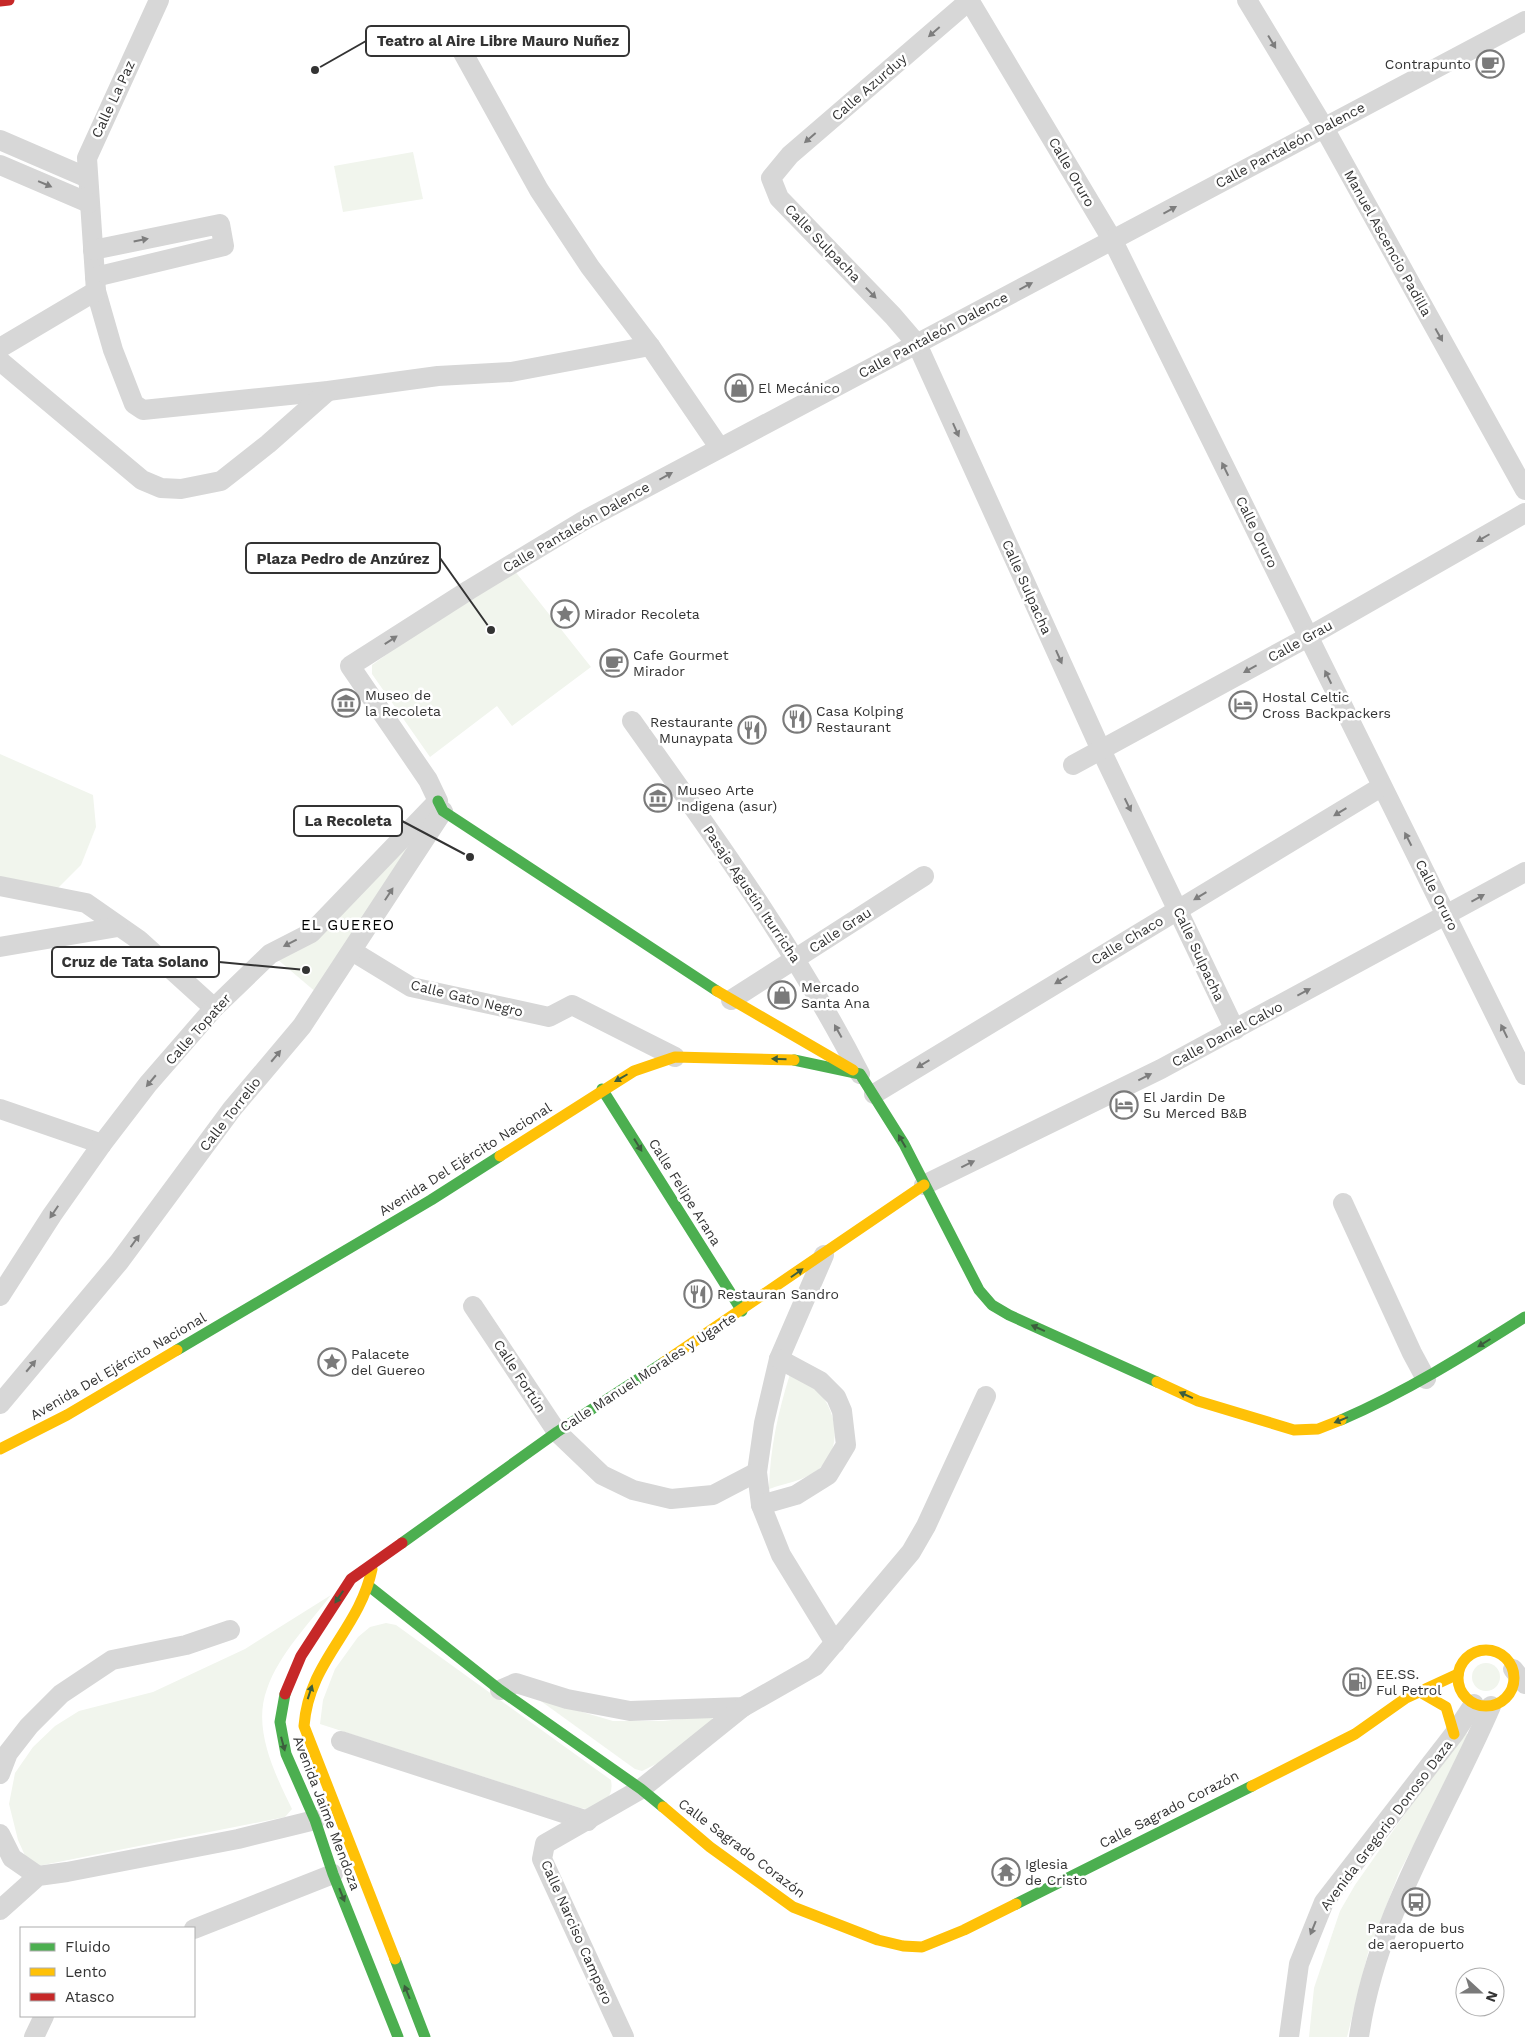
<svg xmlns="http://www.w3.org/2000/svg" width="1525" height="2037" viewBox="0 0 1525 2037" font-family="'Work Sans',sans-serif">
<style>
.green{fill:#f1f5ed}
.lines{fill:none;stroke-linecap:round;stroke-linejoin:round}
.street{stroke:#d7d7d7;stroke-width:20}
.fast{stroke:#4caf50;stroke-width:11}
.slow{stroke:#ffc107;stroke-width:11}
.jam{stroke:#c62828;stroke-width:11}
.oneway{fill:#7d7d7d}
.oneway2{fill:#3c5e3d}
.labels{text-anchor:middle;stroke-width:5;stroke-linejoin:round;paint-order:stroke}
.poi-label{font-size:14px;fill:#333;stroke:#fff;text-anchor:start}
.street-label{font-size:14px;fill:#333;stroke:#fff}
.neighbourhood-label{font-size:15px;letter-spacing:1px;fill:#000;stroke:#fff}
.leader{fill:none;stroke:#333;stroke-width:2}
.callout-dot{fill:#333;stroke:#fff;stroke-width:2}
.callout{fill:#fff;stroke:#333;stroke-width:2}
.callout-label{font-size:15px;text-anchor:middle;font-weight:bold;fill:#333}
</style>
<rect width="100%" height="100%" fill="#fff"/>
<g class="green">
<polygon points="413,152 423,199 343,212 334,166"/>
<polygon points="514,570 591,667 512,726 497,706 430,757 372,674 372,665 468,596"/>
<polygon points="0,754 93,795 96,827 81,865 57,889 0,878"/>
<polygon points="418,834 317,993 277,959"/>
<path d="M790,1374C798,1379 810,1383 817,1390C836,1410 843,1444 822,1466C809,1480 786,1483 769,1489C770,1449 778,1412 790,1374Z"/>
<path d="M331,1595C309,1624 279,1654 267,1689C252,1729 275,1774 292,1809L285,1817L38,1866L27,1860L18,1840L9,1804L15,1773L33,1747L55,1726L79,1711L153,1692L245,1649Z"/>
<path d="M386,1623L396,1625L611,1780C614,1797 605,1801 592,1810L580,1808L320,1724L323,1700L335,1669L358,1637L370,1627Z"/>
<circle cx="1486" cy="1677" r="14"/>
<polygon points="538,1699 613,1721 663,1721 711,1716 713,1720 658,1763 642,1771 635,1769"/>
<polygon points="1464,1730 1470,1738 1399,1873 1368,1953 1347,2037 1309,2037 1314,1988 1340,1911 1355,1885"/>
</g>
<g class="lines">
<g class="street">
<polyline points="159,0 87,158 96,291 113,350 134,404 143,410 328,391 438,376 511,372 650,346"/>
<polyline points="969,0 1113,241 1525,1075"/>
<polyline points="970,0 790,155 771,178 779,198 893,316 917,344 1101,750 1235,1030"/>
<polyline points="1247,0 1323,126 1525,490"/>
<polyline points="457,42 539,190 590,267 650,346 719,447"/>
<polyline points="0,140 88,178"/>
<polyline points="0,165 89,203"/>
<polyline points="93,250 220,224 224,246 95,277"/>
<polyline points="0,348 96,291"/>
<polyline points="0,361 142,480 161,488 181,489 221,481 268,444 328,391"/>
<path d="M632,721C713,835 796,949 860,1074"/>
<polyline points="1073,765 1308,637 1525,513"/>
<polyline points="0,886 86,903 139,940 214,1008"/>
<polyline points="0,947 118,927"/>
<polyline points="352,951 411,987 549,1017 572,1005 675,1057"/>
<polyline points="731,1000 924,876"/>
<polyline points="874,1094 1381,787"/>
<polyline points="0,1109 102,1144"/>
<polyline points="924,1185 1161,1069 1525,872"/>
<polyline points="1343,1203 1412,1353 1426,1379"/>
<polyline points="824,1255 779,1359 764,1423 757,1472 761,1505 781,1555 835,1643"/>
<polyline points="0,1296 52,1215 102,1144 148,1084 214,1008 270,954 311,933 438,801 428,780 350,666 469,590 583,521 1525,21"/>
<polyline points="473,1306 557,1432 602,1475 633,1490 671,1499 713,1495 757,1472"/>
<polyline points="0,1404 119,1262 232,1109 302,1026 443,811"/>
<polyline points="761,1505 796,1495 828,1475 846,1445 842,1411 836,1397 820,1381 779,1359"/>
<polyline points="1513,1669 1525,1684"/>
<polyline points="500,1690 516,1683 567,1699 630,1711 743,1707 815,1666 911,1552 926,1526 986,1396"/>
<polyline points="341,1741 588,1821"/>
<polyline points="0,1774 8,1753 29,1726 61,1694 112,1660 186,1645 230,1630"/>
<polyline points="0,1834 12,1858 38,1876"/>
<polyline points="0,1910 38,1876 67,1872 238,1839 315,1820"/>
<polyline points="194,1929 333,1874"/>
<polyline points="34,2037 44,2016"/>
<polyline points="624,2037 542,1859 545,1844 641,1789 743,1707"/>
<polyline points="1289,2037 1299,1964 1324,1902 1454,1734 1474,1704"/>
<path d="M1359,2037C1376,1917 1444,1815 1491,1706"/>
</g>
<g class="fast">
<polyline points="438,801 443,811 717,991"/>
<polyline points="794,1060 860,1074 904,1144 979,1290 992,1305 1009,1315 1157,1382"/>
<polyline points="602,1089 742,1311"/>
<polyline points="177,1350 431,1200 500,1156"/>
<path d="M1341,1420C1406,1392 1465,1355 1525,1317"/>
<polyline points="402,1543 557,1432 664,1362"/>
<polyline points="370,1587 500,1690 641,1789 663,1807"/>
<polyline points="285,1694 280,1722 286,1754 315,1820 333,1874 398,2037"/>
<polyline points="1016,1904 1252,1786"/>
<polyline points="395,1959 425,2037"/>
</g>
<g class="slow">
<polyline points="717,991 853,1070"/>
<polyline points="500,1156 634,1071 675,1057 794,1060"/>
<polyline points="664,1362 924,1185"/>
<polyline points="1157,1382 1198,1401 1294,1430 1318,1429 1341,1420"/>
<polyline points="0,1449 67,1415 177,1350"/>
<path d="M372,1569C359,1631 309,1660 304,1726L395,1959"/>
<circle cx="1486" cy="1678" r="28"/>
<polyline points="1420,1692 1446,1707 1454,1734"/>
<polyline points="1252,1786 1355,1734 1406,1698 1458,1674"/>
<polyline points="663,1807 710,1847 793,1907 878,1940 903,1946 922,1947 964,1930 1016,1904"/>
</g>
<g class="jam">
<polyline points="0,1 9,0"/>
<polyline points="285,1694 301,1656 351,1579 402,1543"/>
</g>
</g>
<defs><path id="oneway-solid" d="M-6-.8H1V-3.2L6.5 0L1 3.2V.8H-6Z" transform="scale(1.25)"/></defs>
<g class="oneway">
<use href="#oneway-solid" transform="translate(934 32) rotate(139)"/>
<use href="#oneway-solid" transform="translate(1272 42) rotate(59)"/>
<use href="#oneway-solid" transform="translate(810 138) rotate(139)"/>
<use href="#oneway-solid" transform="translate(45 184) rotate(23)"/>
<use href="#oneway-solid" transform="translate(1170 210) rotate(-29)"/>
<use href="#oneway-solid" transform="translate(141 240) rotate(-11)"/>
<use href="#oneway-solid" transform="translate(1026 286) rotate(-28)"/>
<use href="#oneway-solid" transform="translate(871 293) rotate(46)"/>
<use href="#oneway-solid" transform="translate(1439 335) rotate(61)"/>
<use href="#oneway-solid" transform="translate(956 430) rotate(66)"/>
<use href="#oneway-solid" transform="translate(1225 469) rotate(-116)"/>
<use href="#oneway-solid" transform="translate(666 476) rotate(-29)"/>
<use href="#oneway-solid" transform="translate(1483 538) rotate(150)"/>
<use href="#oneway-solid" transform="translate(391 640) rotate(-33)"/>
<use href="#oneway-solid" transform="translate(1059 657) rotate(66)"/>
<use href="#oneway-solid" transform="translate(1250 669) rotate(151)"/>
<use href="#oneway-solid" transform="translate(1328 677) rotate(-116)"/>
<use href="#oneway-solid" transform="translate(1128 805) rotate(64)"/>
<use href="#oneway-solid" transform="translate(1340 812) rotate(149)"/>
<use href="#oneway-solid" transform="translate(1408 839) rotate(-117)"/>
<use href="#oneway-solid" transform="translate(389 894) rotate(-57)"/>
<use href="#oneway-solid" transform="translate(1200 896) rotate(149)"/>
<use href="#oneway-solid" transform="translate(1478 898) rotate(-29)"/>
<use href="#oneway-solid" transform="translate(290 943) rotate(153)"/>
<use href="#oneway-solid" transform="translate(1061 980) rotate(149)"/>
<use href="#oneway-solid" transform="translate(1304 992) rotate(-28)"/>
<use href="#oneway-solid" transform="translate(838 1031) rotate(-119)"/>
<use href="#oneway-solid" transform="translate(1504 1031) rotate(-116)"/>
<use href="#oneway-solid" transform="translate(276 1056) rotate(-50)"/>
<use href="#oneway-solid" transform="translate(923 1064) rotate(149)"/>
<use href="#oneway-solid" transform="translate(1145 1077) rotate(-27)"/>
<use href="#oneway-solid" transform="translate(151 1081) rotate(130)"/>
<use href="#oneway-solid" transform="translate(968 1164) rotate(-26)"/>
<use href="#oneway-solid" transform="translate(54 1212) rotate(124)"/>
<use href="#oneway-solid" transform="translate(135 1241) rotate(-54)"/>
<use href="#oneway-solid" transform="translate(31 1366) rotate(-50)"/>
<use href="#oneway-solid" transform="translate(1313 1928) rotate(112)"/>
</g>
<g class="oneway2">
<use href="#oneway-solid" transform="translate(779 1059) rotate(-179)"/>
<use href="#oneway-solid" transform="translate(621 1078) rotate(150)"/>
<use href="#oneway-solid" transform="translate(902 1141) rotate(-120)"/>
<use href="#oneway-solid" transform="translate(638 1145) rotate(58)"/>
<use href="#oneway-solid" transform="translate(797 1273) rotate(-35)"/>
<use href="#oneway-solid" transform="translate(1038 1328) rotate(-156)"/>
<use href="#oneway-solid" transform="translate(1484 1343) rotate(148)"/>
<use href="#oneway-solid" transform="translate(1186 1395) rotate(-156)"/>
<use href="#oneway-solid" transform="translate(1341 1420) rotate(158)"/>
<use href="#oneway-solid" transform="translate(339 1597) rotate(124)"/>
<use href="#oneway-solid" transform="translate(310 1692) rotate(-72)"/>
<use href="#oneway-solid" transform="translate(283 1744) rotate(75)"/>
<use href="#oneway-solid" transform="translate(342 1895) rotate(68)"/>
<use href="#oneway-solid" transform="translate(407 1992) rotate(-112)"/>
</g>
<defs>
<g id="cafe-ring" transform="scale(1.4375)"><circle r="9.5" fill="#fff" stroke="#7a7a7a" stroke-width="1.5"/><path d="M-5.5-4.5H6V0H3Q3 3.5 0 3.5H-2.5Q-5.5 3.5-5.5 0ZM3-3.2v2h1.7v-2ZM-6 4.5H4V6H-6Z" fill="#7a7a7a"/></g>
<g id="shop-ring" transform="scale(1.4375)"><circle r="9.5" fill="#fff" stroke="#7a7a7a" stroke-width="1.5"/><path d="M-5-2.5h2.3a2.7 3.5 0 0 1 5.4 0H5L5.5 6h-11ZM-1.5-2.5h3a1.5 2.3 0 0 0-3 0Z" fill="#7a7a7a"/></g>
<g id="sight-ring" transform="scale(1.4375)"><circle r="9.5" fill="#fff" stroke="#7a7a7a" stroke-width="1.5"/><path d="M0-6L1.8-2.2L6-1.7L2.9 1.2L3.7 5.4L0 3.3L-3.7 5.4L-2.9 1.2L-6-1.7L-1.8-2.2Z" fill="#7a7a7a"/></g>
<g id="museum-ring" transform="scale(1.4375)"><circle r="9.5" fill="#fff" stroke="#7a7a7a" stroke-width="1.5"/><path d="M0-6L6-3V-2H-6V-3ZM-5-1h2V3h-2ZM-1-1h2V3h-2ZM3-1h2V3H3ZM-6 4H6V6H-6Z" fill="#7a7a7a"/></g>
<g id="hotel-ring" transform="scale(1.4375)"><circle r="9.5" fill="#fff" stroke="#7a7a7a" stroke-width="1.5"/><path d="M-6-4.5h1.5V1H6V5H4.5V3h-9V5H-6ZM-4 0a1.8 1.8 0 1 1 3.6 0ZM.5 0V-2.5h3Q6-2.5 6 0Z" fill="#7a7a7a"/></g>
<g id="restaurant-ring" transform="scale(1.4375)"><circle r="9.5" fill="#fff" stroke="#7a7a7a" stroke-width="1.5"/><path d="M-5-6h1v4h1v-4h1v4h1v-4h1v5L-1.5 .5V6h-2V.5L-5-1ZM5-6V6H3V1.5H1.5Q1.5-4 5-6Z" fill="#7a7a7a"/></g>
<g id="fuel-ring" transform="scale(1.4375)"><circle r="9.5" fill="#fff" stroke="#7a7a7a" stroke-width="1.5"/><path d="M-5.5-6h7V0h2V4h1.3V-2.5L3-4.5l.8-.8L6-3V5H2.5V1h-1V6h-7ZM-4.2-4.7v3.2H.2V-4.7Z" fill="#7a7a7a"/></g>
<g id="temple-ring" transform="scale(1.4375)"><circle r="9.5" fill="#fff" stroke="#7a7a7a" stroke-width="1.5"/><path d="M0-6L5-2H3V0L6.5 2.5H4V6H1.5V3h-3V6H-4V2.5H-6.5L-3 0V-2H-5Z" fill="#7a7a7a"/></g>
<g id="bus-ring" transform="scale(1.4375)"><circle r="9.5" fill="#fff" stroke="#7a7a7a" stroke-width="1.5"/><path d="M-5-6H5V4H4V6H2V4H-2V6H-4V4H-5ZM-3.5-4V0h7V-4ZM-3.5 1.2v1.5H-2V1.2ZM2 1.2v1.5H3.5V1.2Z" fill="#7a7a7a"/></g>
</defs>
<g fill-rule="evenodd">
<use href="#cafe-ring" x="1490" y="64"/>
<use href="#shop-ring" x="739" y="388"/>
<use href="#sight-ring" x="565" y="614"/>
<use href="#cafe-ring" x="614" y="663"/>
<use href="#museum-ring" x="346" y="703"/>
<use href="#hotel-ring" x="1243" y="705"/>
<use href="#restaurant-ring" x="797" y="719"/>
<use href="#restaurant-ring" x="752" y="730"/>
<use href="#museum-ring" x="658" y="798"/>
<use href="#shop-ring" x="782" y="995"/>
<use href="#hotel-ring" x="1124" y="1105"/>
<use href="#restaurant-ring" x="698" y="1294"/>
<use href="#sight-ring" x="332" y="1362"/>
<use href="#fuel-ring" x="1357" y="1682"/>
<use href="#temple-ring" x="1006" y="1872"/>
<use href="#bus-ring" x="1416" y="1902"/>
</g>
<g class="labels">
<g class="poi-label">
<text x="1471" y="69" text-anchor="end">Contrapunto</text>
<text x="758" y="393">El Mecánico</text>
<text x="584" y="619">Mirador Recoleta</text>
<text x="633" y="660">Cafe Gourmet<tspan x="633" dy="16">Mirador</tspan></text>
<text x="365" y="700">Museo de<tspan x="365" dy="16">la Recoleta</tspan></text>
<text x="1262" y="702">Hostal Celtic<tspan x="1262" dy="16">Cross Backpackers</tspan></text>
<text x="816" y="716">Casa Kolping<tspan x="816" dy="16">Restaurant</tspan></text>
<text x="733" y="727" text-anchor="end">Restaurante<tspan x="733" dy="16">Munaypata</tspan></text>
<text x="677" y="795">Museo Arte<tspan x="677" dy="16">Indigena (asur)</tspan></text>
<text x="801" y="992">Mercado<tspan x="801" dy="16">Santa Ana</tspan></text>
<text x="1143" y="1102">El Jardin De<tspan x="1143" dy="16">Su Merced B&amp;B</tspan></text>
<text x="717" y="1299">Restauran Sandro</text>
<text x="351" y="1359">Palacete<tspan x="351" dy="16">del Guereo</tspan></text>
<text x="1376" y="1679">EE.SS.<tspan x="1376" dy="16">Ful Petrol</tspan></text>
<text x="1025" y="1869">Iglesia<tspan x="1025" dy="16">de Cristo</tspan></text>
<text x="1416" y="1933" text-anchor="middle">Parada de bus<tspan x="1416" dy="16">de aeropuerto</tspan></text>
</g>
<g class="street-label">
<text transform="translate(869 87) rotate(-41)" y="5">Calle Azurduy</text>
<text transform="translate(113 99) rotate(-65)" y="5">Calle La Paz</text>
<text transform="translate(1290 145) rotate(-28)" y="5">Calle Pantaleón Dalence</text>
<text transform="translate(1072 172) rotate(60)" y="5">Calle Oruro</text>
<text transform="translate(823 243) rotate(46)" y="5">Calle Sulpacha</text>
<text transform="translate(1388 243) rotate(61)" y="5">Manuel Ascencio Padilla</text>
<text transform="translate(933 335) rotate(-28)" y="5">Calle Pantaleón Dalence</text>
<text transform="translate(576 527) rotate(-30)" y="5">Calle Pantaleón Dalence</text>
<text transform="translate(1257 532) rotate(64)" y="5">Calle Oruro</text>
<text transform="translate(1027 587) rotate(66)" y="5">Calle Sulpacha</text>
<text transform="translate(1300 641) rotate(-29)" y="5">Calle Grau</text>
<text transform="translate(752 894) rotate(56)" y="5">Pasaje Agustín Iturricha</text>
<text transform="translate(1437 895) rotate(63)" y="5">Calle Oruro</text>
<text transform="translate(840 930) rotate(-33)" y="5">Calle Grau</text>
<text transform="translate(1127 940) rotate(-31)" y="5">Calle Chaco</text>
<text transform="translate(1199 954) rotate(65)" y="5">Calle Sulpacha</text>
<text transform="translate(467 998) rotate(14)" y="5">Calle Gato Negro</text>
<text transform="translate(198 1029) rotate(-48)" y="5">Calle Topater</text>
<text transform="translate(1227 1034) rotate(-28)" y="5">Calle Daniel Calvo</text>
<text transform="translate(230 1114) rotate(-52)" y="5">Calle Torrelio</text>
<text transform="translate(465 1159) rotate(-32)" y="5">Avenida Del Ejército Nacional</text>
<text transform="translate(685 1192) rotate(58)" y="5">Calle Felipe Arana</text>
<text transform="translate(118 1366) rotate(-30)" y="5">Avenida Del Ejército Nacional</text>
<text transform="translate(648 1372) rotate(-33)" y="5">Calle Manuel Morales y Ugarte</text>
<text transform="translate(520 1376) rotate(57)" y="5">Calle Fortún</text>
<text transform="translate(1169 1809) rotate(-27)" y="5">Calle Sagrado Corazón</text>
<text transform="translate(327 1813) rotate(69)" y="5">Avenida Jaime Mendoza</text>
<text transform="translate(1386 1825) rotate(-53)" y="5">Avenida Gregorio Donoso Daza</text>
<text transform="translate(742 1848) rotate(37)" y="5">Calle Sagrado Corazón</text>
<text transform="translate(577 1932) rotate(66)" y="5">Calle Narciso Campero</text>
</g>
<g class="neighbourhood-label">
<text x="348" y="930">EL GUEREO</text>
</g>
</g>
<path class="leader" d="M315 70L366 41M491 630L440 558M470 857L402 821M306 970L219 962"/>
<g class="callout-dot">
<circle cx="315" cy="70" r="5"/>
<circle cx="491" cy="630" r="5"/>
<circle cx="470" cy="857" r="5"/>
<circle cx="306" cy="970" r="5"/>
</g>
<g class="callout">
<rect x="366" y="26" width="263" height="30" rx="5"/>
<rect x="246" y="543" width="194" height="30" rx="5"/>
<rect x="294" y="806" width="108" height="30" rx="5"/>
<rect x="52" y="947" width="167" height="30" rx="5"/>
</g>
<g class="callout-label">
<text x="498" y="46">Teatro al Aire Libre Mauro Nuñez</text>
<text x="343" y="564">Plaza Pedro de Anzúrez</text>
<text x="348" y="826">La Recoleta</text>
<text x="135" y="967">Cruz de Tata Solano</text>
</g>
<rect x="20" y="1927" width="175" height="90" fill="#ffffff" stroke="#adadad"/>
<rect x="30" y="1943" width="25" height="8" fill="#4caf50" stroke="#adadad"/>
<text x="65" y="1952" font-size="15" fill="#333333">Fluido</text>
<rect x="30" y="1968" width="25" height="8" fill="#ffc107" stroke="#adadad"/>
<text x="65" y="1977" font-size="15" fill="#333333">Lento</text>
<rect x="30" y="1993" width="25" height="8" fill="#c62828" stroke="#adadad"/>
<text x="65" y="2002" font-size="15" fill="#333333">Atasco</text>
<g transform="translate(1480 1992) rotate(111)"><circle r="24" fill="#ffffff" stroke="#adadad"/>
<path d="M0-4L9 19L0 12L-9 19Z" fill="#7a7a7a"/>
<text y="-8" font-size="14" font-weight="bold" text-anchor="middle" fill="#333333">N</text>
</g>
</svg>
